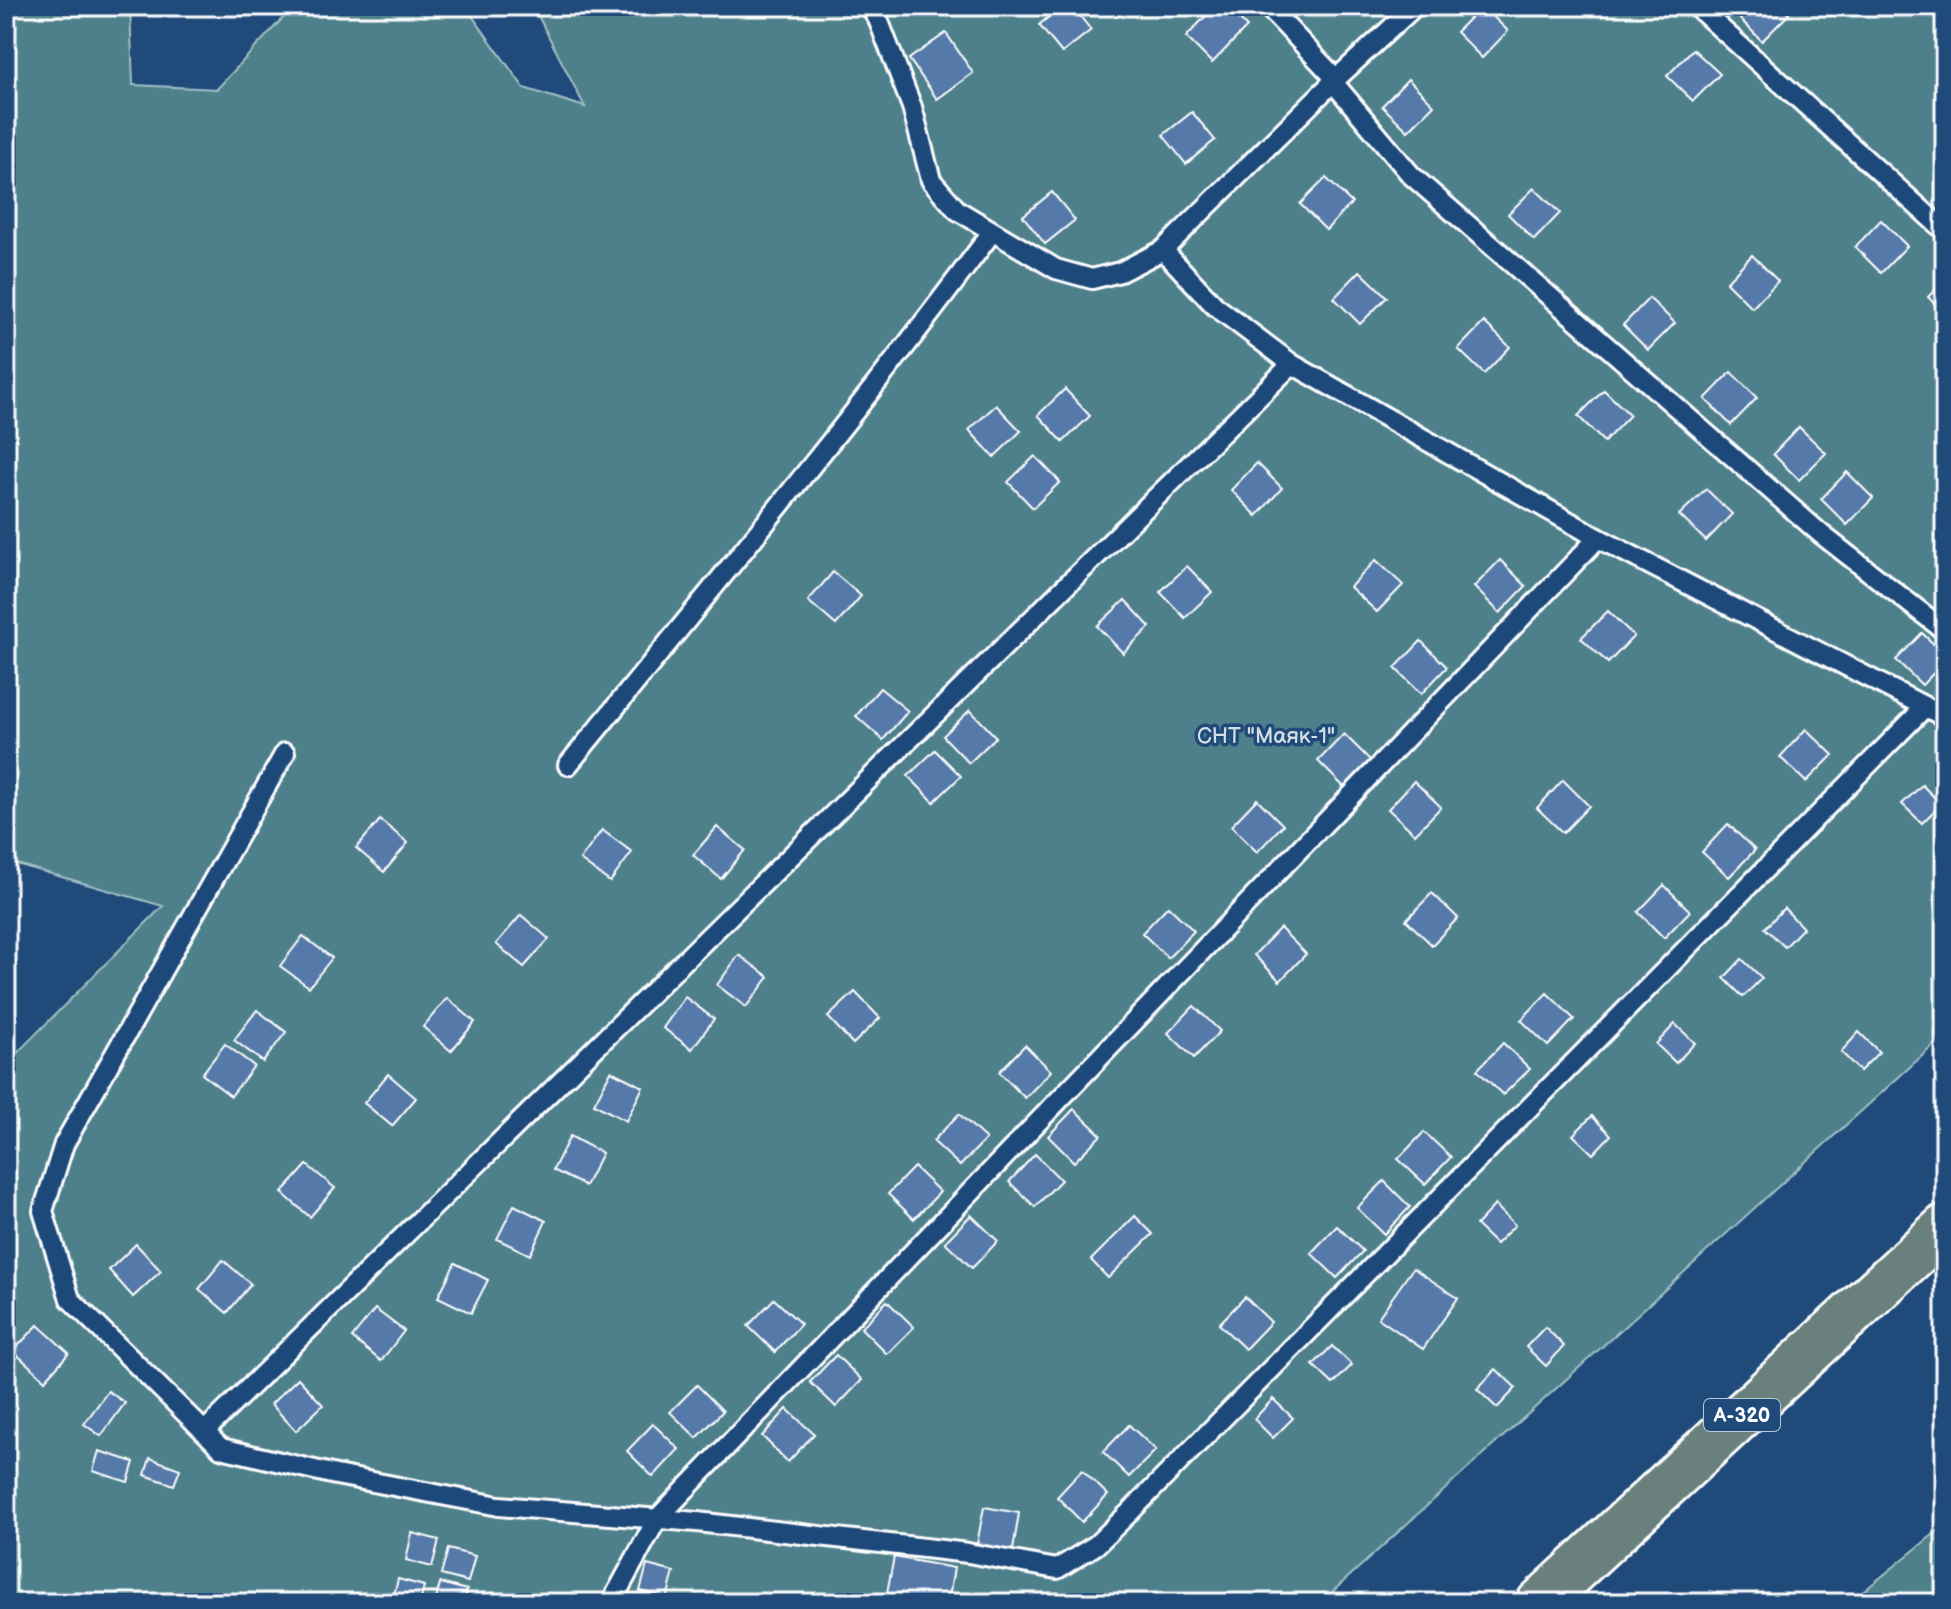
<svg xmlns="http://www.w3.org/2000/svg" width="1951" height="1609" viewBox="0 0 1951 1609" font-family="'Balsamiq Sans',sans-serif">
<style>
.green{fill:#4e808b;stroke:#a6c0c5;stroke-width:2}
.building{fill:#5579a8;stroke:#fff;stroke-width:2}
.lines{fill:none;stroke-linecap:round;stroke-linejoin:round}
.service-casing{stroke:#fff;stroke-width:24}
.trunk-casing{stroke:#fff;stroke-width:50}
.service{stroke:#1f4a7a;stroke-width:18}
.trunk{stroke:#6a807d;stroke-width:44}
.labels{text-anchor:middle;stroke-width:7;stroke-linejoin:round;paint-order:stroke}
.shield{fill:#1f4a7a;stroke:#bcc9d7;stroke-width:2}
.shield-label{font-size:20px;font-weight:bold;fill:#fff}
.park-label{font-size:22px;fill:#d3dfe2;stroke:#1f4a7a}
</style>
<rect width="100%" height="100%" fill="#1f4a7a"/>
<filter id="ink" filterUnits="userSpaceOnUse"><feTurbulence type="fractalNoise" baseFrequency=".0125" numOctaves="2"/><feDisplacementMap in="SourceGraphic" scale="16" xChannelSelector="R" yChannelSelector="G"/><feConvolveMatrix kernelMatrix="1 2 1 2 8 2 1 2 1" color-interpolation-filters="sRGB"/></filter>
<g filter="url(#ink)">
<g class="green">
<polygon points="6,6 130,6 133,85 217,89 294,6 465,6 524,88 585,107 533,6 1945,6 1945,1035 1320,1603 6,1603 6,1051 13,1057 163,906 6,861"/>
<polygon points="1945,1525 1945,1603 1849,1603"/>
</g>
<g class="building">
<polygon points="1062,6 1072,6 1091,30 1062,53 1039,25"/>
<polygon points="1215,6 1225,6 1247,27 1212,63 1186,37"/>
<polygon points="1482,6 1508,31 1482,58 1456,32"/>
<polygon points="1745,6 1780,6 1789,14 1762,41 1736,15"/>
<polygon points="946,33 973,73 937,99 909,59"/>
<polygon points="1693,49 1720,74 1693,101 1667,76"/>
<polygon points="1408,79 1434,105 1408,131 1382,106"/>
<polygon points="1192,112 1215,140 1186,164 1163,135"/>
<polygon points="1326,178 1352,203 1326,230 1300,204"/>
<polygon points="1534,188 1560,213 1534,240 1508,214"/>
<polygon points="1052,192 1075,220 1045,244 1023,216"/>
<polygon points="1881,220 1907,246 1881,273 1855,247"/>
<polygon points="1752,255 1778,281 1752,308 1726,282"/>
<polygon points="1360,271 1387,297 1360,324 1334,298"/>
<polygon points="1945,280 1945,314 1928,297"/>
<polygon points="1649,298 1675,323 1648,350 1623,325"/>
<polygon points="1484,322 1510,347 1484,374 1458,349"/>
<polygon points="1731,372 1757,398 1731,425 1705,399"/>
<polygon points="1065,389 1090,416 1063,442 1038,415"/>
<polygon points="1604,390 1630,415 1604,442 1578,416"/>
<polygon points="996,405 1021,431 994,457 969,430"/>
<polygon points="1799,427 1826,453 1799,480 1773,454"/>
<polygon points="1035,456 1060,482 1033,508 1008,482"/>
<polygon points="1257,463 1282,488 1257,516 1231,490"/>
<polygon points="1847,472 1873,498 1847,525 1821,499"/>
<polygon points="1706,489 1732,514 1706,541 1679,515"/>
<polygon points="1376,560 1403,585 1377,612 1350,587"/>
<polygon points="1500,560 1526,586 1500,613 1474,587"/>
<polygon points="1187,566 1212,592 1185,618 1160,592"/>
<polygon points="833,572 861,596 836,625 808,601"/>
<polygon points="1125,600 1150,627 1123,653 1097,626"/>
<polygon points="1608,611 1634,636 1608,663 1581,638"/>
<polygon points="1922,633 1945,655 1945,661 1922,685 1896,660"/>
<polygon points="1421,641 1447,667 1421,694 1395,668"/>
<polygon points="880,688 908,711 883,740 856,716"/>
<polygon points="970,710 996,737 969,763 943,736"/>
<polygon points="1806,729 1833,755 1806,782 1780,757"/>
<polygon points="1344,734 1370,760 1344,787 1318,761"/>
<polygon points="935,750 961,776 934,802 908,776"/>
<polygon points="1563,780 1589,806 1563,833 1537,808"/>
<polygon points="1414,781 1441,807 1415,834 1388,809"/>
<polygon points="1922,785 1941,804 1922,823 1902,804"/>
<polygon points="1257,799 1283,825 1257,852 1231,826"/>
<polygon points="380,820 408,843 384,872 356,848"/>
<polygon points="1728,824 1755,850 1729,877 1702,852"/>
<polygon points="717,827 745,850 721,879 693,855"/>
<polygon points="602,830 632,852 610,882 580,860"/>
<polygon points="1664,885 1690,911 1664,938 1638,912"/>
<polygon points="1432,893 1458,918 1432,945 1406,920"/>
<polygon points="1168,906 1194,931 1168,958 1142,933"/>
<polygon points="1784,908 1803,928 1785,947 1765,928"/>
<polygon points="521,915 549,939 524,967 496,944"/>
<polygon points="1280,928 1306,954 1280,981 1254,955"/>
<polygon points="303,936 332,958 309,987 280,966"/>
<polygon points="739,955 769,977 746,1007 717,985"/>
<polygon points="1742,959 1762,978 1743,997 1724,978"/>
<polygon points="855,992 880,1018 853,1044 828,1017"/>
<polygon points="1547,993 1574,1019 1548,1046 1521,1020"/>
<polygon points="685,997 714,1019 692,1049 663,1028"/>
<polygon points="447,998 475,1022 451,1051 423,1027"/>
<polygon points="1194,1006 1220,1031 1194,1058 1168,1033"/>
<polygon points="257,1010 286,1032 263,1062 234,1040"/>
<polygon points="1675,1024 1695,1043 1676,1063 1656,1044"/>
<polygon points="1859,1032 1879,1052 1860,1071 1841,1052"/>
<polygon points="1503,1043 1530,1069 1503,1095 1477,1070"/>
<polygon points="225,1044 254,1066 231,1096 202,1074"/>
<polygon points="1025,1045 1051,1071 1025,1098 999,1072"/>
<polygon points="611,1071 643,1087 626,1121 594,1104"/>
<polygon points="388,1074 416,1098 392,1126 364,1103"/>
<polygon points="1074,1109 1101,1135 1074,1162 1048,1136"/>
<polygon points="959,1114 986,1139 960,1166 933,1141"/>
<polygon points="1592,1116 1611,1135 1593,1154 1573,1135"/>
<polygon points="1424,1132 1451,1157 1425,1184 1398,1159"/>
<polygon points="570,1136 602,1153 585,1186 553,1170"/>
<polygon points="1035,1154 1061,1180 1035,1207 1009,1182"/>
<polygon points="307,1165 335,1188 310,1217 282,1193"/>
<polygon points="914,1167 940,1192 914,1219 888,1194"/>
<polygon points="1384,1181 1410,1207 1384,1234 1357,1208"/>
<polygon points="514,1205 546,1221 530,1255 497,1239"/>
<polygon points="1495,1205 1515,1225 1496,1244 1476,1225"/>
<polygon points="971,1215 998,1241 972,1268 945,1242"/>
<polygon points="1135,1216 1153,1234 1108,1278 1091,1260"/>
<polygon points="1337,1226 1363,1251 1337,1278 1311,1253"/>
<polygon points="136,1244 161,1271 133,1297 109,1270"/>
<polygon points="223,1260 251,1284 227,1313 199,1289"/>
<polygon points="455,1263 488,1280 471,1313 438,1297"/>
<polygon points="1413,1268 1458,1298 1423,1349 1378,1318"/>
<polygon points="1245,1297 1271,1322 1245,1349 1219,1324"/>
<polygon points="774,1299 801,1324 775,1352 748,1326"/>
<polygon points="887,1301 914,1327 887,1354 861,1328"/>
<polygon points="375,1309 404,1331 381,1361 352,1338"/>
<polygon points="38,1325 69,1353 45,1380 13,1351"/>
<polygon points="1545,1327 1564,1346 1546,1366 1526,1347"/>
<polygon points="1332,1346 1352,1365 1333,1384 1313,1365"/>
<polygon points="836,1355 862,1380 836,1407 810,1382"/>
<polygon points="1496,1369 1516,1388 1497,1408 1477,1389"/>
<polygon points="298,1378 323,1405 296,1431 271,1404"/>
<polygon points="697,1385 723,1411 697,1438 670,1412"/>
<polygon points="108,1391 125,1403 101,1436 84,1424"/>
<polygon points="1273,1399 1293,1418 1273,1438 1254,1419"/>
<polygon points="787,1409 814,1434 788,1462 762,1436"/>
<polygon points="653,1424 679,1449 653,1477 627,1451"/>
<polygon points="1129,1425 1156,1450 1129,1477 1103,1452"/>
<polygon points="99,1451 134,1462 128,1482 93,1471"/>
<polygon points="150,1458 180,1469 174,1485 145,1475"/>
<polygon points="1082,1470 1108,1495 1082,1522 1057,1497"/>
<polygon points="984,1507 1019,1513 1013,1550 977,1544"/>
<polygon points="412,1533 439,1540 432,1567 406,1560"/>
<polygon points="448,1549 475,1556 468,1582 441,1575"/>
<polygon points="894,1557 954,1568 948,1603 885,1603"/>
<polygon points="647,1565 674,1572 667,1598 640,1591"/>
<polygon points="398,1579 424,1586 420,1603 392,1603"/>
<polygon points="440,1583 467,1590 464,1603 435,1603"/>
</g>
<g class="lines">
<g class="service-casing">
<g id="service">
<polyline points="870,6 878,19 912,107 931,180 957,210 1056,269 1092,279 1120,272 1163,250"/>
<polyline points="1267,6 1336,79"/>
<polyline points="1415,6 1336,79 1163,250 1215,306 1292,364 1598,538 1945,717"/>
<polyline points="1696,6 1945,231"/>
<polyline points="1333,82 1411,175 1821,534 1945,631"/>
<polyline points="285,753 64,1144 43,1211 70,1299 221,1448 336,1475 499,1506 697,1522 968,1553 1057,1569 1096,1545 1131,1511 1925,707"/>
<path d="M568,765C712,589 857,414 992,232"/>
<polyline points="205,1431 1292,364"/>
<polyline points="611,1603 657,1519 1598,538"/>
</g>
</g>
<g class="trunk-casing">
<polyline id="trunk" points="1539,1603 1945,1227"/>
</g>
<use href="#service" class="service"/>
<use href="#trunk" class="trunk"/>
</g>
</g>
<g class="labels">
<rect class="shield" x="1704" y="1399" width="76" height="32" rx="6"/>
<g class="shield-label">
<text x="1742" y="1422">А-320</text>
</g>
<g class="park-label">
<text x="1266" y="743">СНТ "Маяк-1"</text>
</g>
</g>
<rect width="1951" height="1609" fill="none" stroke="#1f4a7a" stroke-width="32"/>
<rect x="16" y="16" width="1919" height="1577" fill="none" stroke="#fff" stroke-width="3" filter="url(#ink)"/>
</svg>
